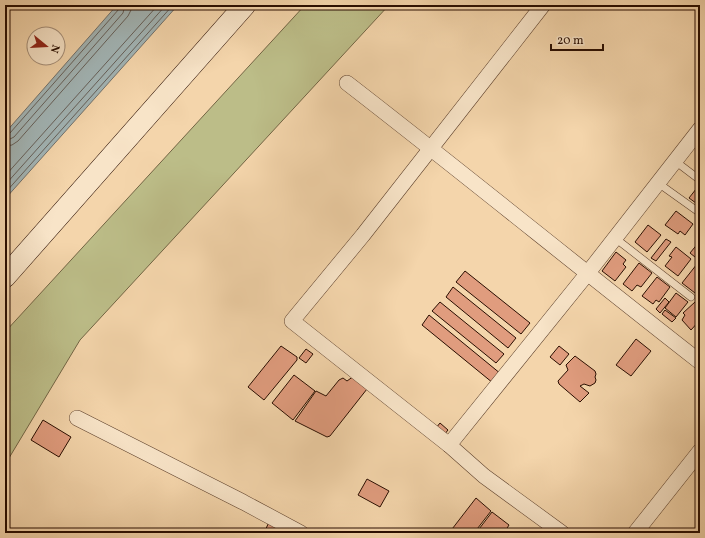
<svg xmlns="http://www.w3.org/2000/svg" width="705" height="538" viewBox="0 0 705 538" font-family="Vollkorn,serif">
<style>
.green{fill:#bcbd88;stroke:#726544}
.water{fill:#a2b5b6;stroke:#72726d}
.lines{fill:none;stroke-linecap:round;stroke-linejoin:round}
.shore{stroke:#66615b;stroke-width:1}
.building{fill:#e09c7e;stroke:#290d00}
.lane-casing{stroke:#5c3f2b;stroke-width:8}
.street-casing{stroke:#5c3f2b;stroke-width:16}
.secondary-casing{stroke:#290d00;stroke-width:22}
.lane{stroke:#f8e4c8;stroke-width:7}
.street{stroke:#f8e4c8;stroke-width:15}
.secondary{stroke:#f8e4c8;stroke-width:21}
</style>
<rect width="100%" height="100%" fill="#f4d5ab"/>
<filter id="stains"><feTurbulence type="fractalNoise" baseFrequency=".005" numOctaves="4"/><feColorMatrix values="0 0 0 0 .2 0 0 0 0 .09 0 0 0 0 .02 0 0 0 .5 -.17"/></filter>
<radialGradient id="worn" r=".72"><stop offset=".6" stop-color="#630" stop-opacity="0"/><stop offset="1" stop-color="#630" stop-opacity=".3"/></radialGradient>
<polygon class="green" points="305,5 389,5 80,340 6,463 5,463 5,332"/>
<polygon class="water" points="117,5 178,5 5,199 5,133"/>
<g class="lines">
<g class="shore">
<polyline points="5,135 10,133 119,9 120,5"/>
<polyline points="5,140 10,139 14,137 123,13 125,5"/>
<polyline points="5,146 12,145 18,141 128,16 131,10 131,5"/>
<polyline points="5,176 158,5"/>
<polyline points="5,185 166,5"/>
<polyline points="5,193 173,5"/>
</g>
</g>
<g class="building">
<polygon points="700,184 700,206 689,198"/>
<polygon points="676,211 693,224 685,235 680,231 678,234 665,225"/>
<polygon points="648,225 661,235 647,252 635,242"/>
<polygon points="666,239 671,242 656,261 651,258"/>
<polygon points="699,242 700,243 700,261 690,253"/>
<polygon points="676,247 691,259 678,276 665,266 672,257 669,256"/>
<polygon points="616,252 626,260 623,264 626,267 615,281 602,271"/>
<polygon points="639,263 652,273 641,287 637,285 632,291 623,284"/>
<polygon points="697,264 700,267 700,287 695,293 682,283"/>
<polygon points="465,271 530,323 521,334 456,282"/>
<polygon points="657,277 670,287 659,302 656,300 653,304 642,296"/>
<polygon points="453,287 516,338 508,348 446,297"/>
<polygon points="676,293 688,302 676,317 665,308"/>
<polygon points="665,298 669,302 660,313 656,309"/>
<polygon points="440,302 504,354 496,363 432,311"/>
<polygon points="695,302 700,306 700,320 691,330 682,320 685,315 683,313"/>
<polygon points="665,310 676,318 672,322 662,314"/>
<polygon points="429,315 501,374 493,383 422,325"/>
<polygon points="636,339 651,351 631,376 616,365"/>
<polygon points="281,346 297,357 297,360 264,400 248,387"/>
<polygon points="559,346 569,354 560,365 550,357"/>
<polygon points="306,349 313,354 306,363 299,358"/>
<polygon points="575,356 595,371 596,374 595,377 596,380 595,383 590,386 584,384 580,386 589,393 580,402 559,384 558,381 568,370 566,365"/>
<polygon points="294,375 315,391 293,420 272,403"/>
<polygon points="354,376 367,389 330,436 327,437 295,421 316,391 326,396 339,380 343,378 347,381"/>
<polygon points="43,420 71,437 59,457 31,440"/>
<polygon points="440,423 448,430 444,435 436,428"/>
<polygon points="367,479 389,491 380,507 358,495"/>
<polygon points="476,498 491,511 474,533 449,533"/>
<polygon points="492,512 509,525 504,533 476,533"/>
<polygon points="269,522 291,533 264,533"/>
</g>
<g class="lines">
<g class="lane-casing">
<g id="lane">
<polyline points="675,161 700,180"/>
<polyline points="658,183 700,213"/>
<polyline points="615,238 691,297"/>
</g>
</g>
<g class="street-casing">
<g id="street">
<polyline points="543,5 363,235 292,321 449,445 484,476 562,533"/>
<path d="M347,83C466,175 582,270 700,362"/>
<polyline points="77,418 243,502 301,533"/>
<polyline points="449,445 587,274 700,129"/>
<polyline points="635,533 700,451"/>
</g>
</g>
<g class="secondary-casing">
<polyline id="secondary" points="5,277 245,5"/>
</g>
<use href="#lane" class="lane"/>
<use href="#street" class="street"/>
<use href="#secondary" class="secondary"/>
</g>
<rect width="705" height="538" fill="none" stroke="#f4d5ab" stroke-width="20"/>
<rect x="6" y="6" width="693" height="526" fill="none" stroke="#290d00" stroke-width="2"/>
<rect x="10" y="10" width="685" height="518" fill="none" stroke="#290d00"/>
<g transform="translate(46 46) rotate(108)"><circle r="19" fill="#f8e4c8" stroke="#a58e78"/>
<path d="M0-3L7 15L0 10L-7 15Z" fill="#8f2418"/>
<text y="-6" font-size="11" font-weight="bold" text-anchor="middle" fill="#290d00">N</text>
</g>
<path d="M551 44v6h52v-6" fill="none" stroke="#290d00" stroke-width="2"/>
<text x="557" y="44" font-size="12" fill="#290d00" stroke="#f8e4c8" stroke-width="3" paint-order="stroke">20 m</text>
<rect width="100%" height="100%" filter="url(#stains)"/>
<rect width="100%" height="100%" fill="url(#worn)"/>
</svg>
